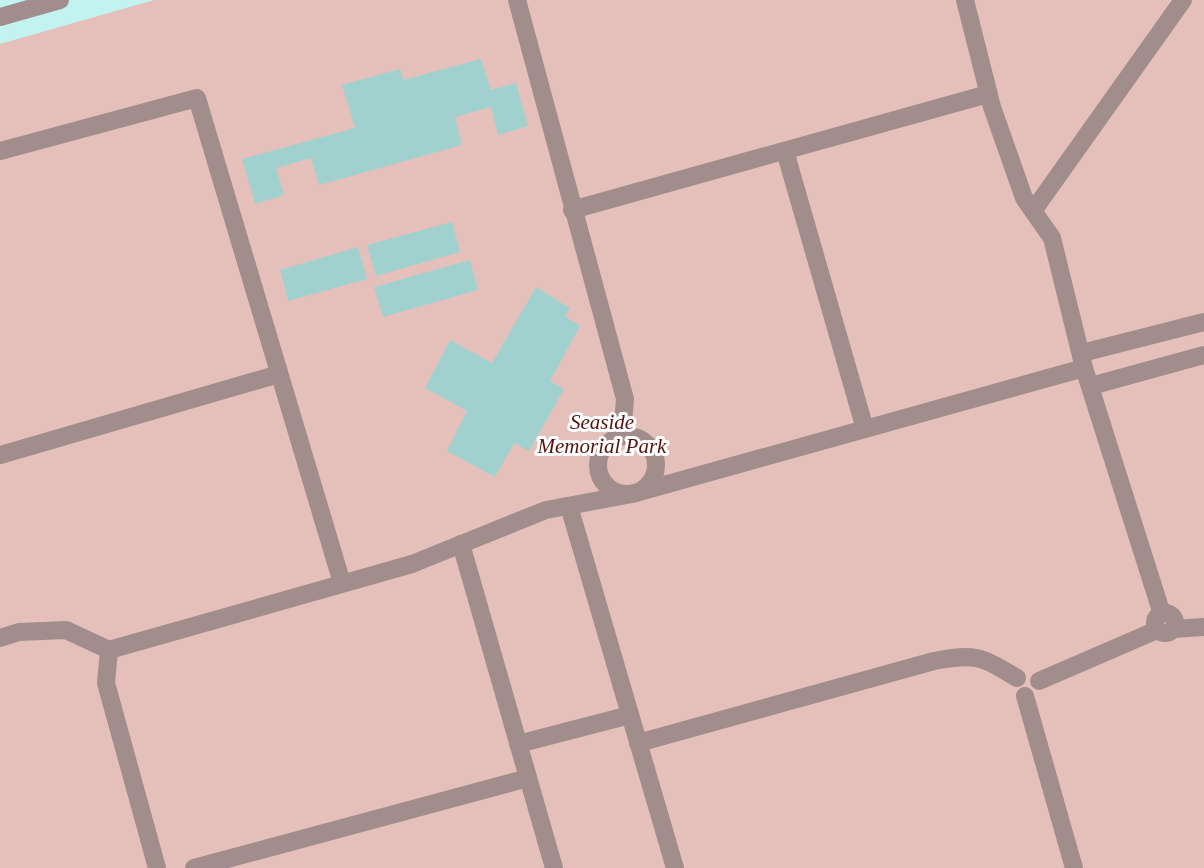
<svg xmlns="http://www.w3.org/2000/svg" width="1204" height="868" viewBox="0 0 1204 868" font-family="'Times New Roman',serif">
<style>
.green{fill:#e5c0ba}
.building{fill:#a1d1cf}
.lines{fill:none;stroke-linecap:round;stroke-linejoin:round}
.minor{stroke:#a18e8c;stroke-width:18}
.labels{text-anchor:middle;stroke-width:6;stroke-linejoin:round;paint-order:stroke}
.park-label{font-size:21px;font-style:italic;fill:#55130f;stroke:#fff}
</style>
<rect width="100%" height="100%" fill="#c2f3f1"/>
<polygon class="green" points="154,0 1204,0 1204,868 0,868 0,44"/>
<g class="building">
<polygon points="481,59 491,90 516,83 528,126 498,135 491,107 455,117 462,145 319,185 311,158 276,168 284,195 255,204 242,159 355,128 342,85 400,69 403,80"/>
<polygon points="452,222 460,252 376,276 367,245"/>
<polygon points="358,247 367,279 288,301 280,270"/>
<polygon points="470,260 478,290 383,317 374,287"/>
<polygon points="536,287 570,308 565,316 580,326 550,381 564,389 529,451 514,443 495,477 447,451 467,411 425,388 450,340 492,363"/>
</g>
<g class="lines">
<g class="minor">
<polyline points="517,0 625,399 622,436"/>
<polyline points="965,0 992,107 1024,198 1052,238 1084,368 1162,614"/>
<polyline points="0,17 60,0"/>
<polyline points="0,151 197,98 342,583"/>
<polyline points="785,151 865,429"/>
<polyline points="572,210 988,94"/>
<polyline points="1033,211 1183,0"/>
<polyline points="1082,353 1204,322"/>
<polyline points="1091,386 1204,355"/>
<circle cx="627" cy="465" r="29"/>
<polyline points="0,455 279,374"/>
<polyline points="569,506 675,868"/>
<polyline points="461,544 554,868"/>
<circle cx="1165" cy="623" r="10"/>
<polyline points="1173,629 1204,627"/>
<polyline points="0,638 19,632 66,630 109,650 412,564 546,510 632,494 1084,368"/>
<polyline points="109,650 106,683 157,868"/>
<polyline points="1039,681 1157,630"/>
<polyline points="1025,696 1074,868"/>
<path d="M638,743L934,661C975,653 981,656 1017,678"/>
<polyline points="518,744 630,715"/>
<polyline points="194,868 528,778"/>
</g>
</g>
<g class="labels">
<g class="park-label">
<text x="602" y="429">Seaside<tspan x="602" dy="24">Memorial Park</tspan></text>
</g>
</g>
</svg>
